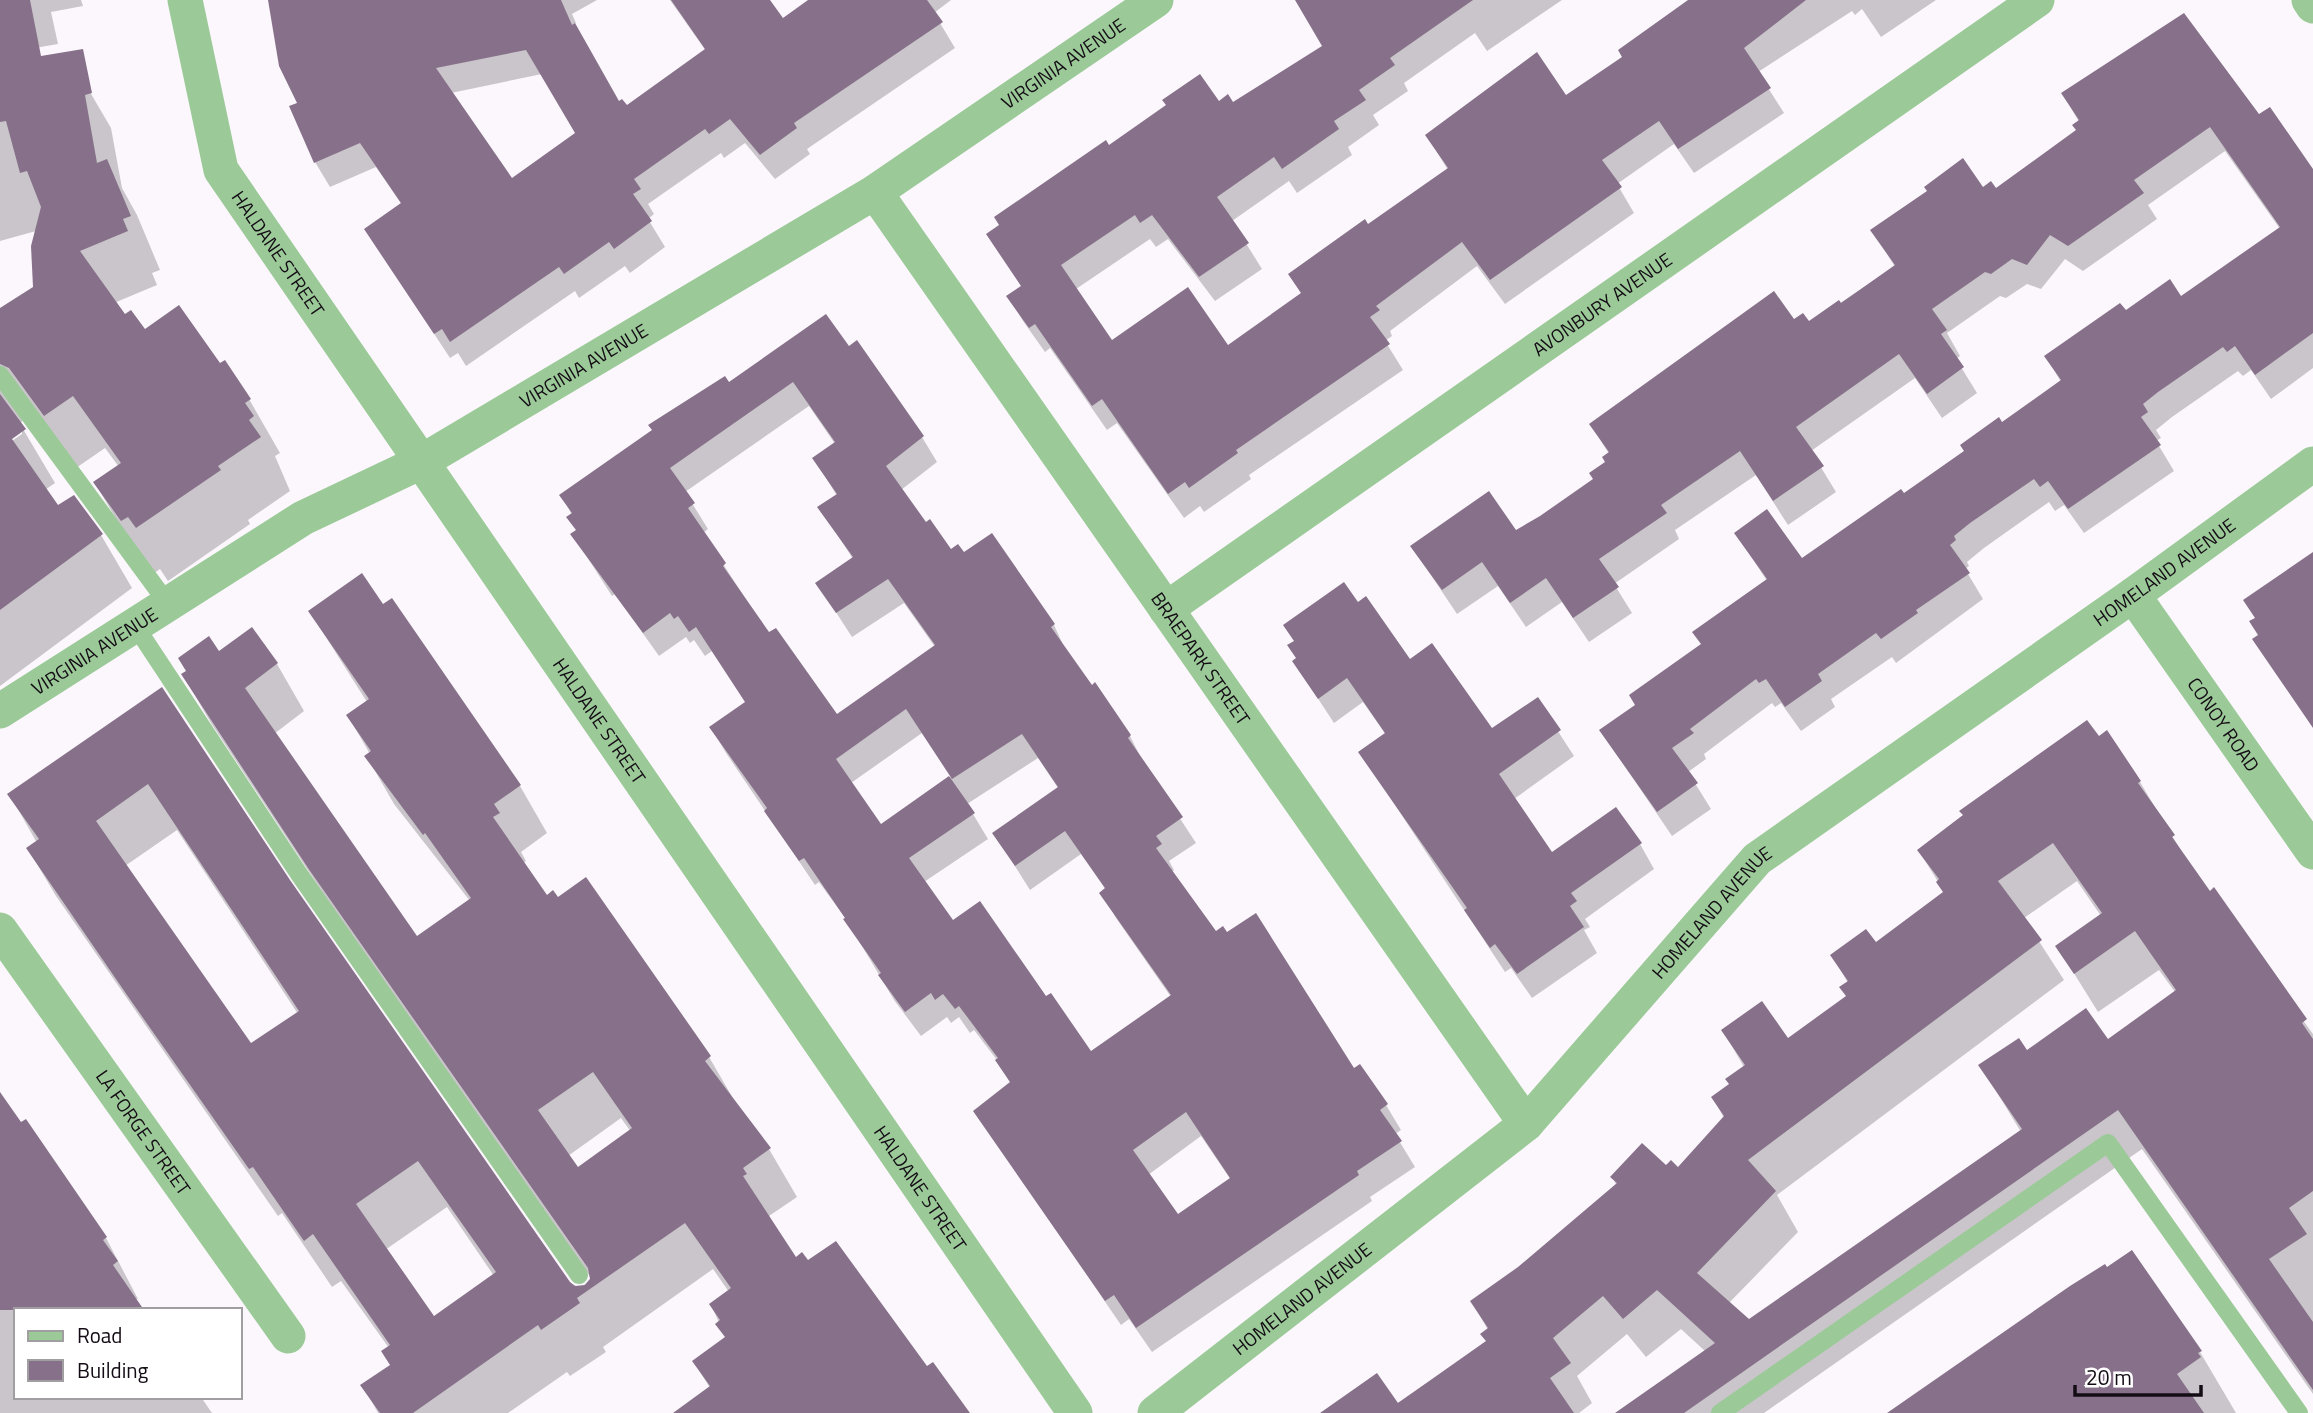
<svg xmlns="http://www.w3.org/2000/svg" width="2313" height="1413" viewBox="0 0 2313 1413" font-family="'Titillium Web',sans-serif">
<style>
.shadow{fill:#0003;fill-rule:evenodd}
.building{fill:#877089;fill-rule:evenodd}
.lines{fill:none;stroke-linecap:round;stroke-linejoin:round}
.service{stroke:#9bca98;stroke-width:18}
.minor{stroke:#9bca98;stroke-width:35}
.labels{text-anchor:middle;stroke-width:6;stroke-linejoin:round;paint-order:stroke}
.street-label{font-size:19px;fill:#140c15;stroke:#fff}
</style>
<rect width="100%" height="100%" fill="#fcf7fd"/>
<g class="shadow">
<polygon points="0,0 81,0 83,6 51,12 58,44 0,54"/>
<path d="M273,0H597L572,14L576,23L574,24L619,103L626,108L706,51L670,0H768L782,20L812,0H951L934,13L955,48L807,149L810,154L775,179L745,143L724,158L721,153L648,204L654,214L648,219L665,247L630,273L625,266L579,298L575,291L466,366L458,353L450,358L366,230L402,205L376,167L330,187L315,162ZM542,74L577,133L512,180L451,93Z"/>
<polygon points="1308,0 1562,0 1487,51 1475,33 1404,83 1408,91 1373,115 1379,125 1348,147 1352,155 1297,193 1289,181 1232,221 1262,269 1215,301 1168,239 1156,247 1150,239 1076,289 1111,343 1228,347 1302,295 1290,274 1368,226 1448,170 1427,136 1566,97 1624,57 1692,0 1936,0 1881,37 1862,9 1855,15 1852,11 1758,72 1784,113 1694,173 1674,144 1617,184 1634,213 1505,304 1477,266 1390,331 1392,336 1385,341 1403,370 1249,475 1251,479 1204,512 1200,506 1184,518 1117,423 1107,430 1050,348 1045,352 1023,321 1008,296 1022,287 988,234 1109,147 1219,103 1233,104 1324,46"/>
<path d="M80,75L111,128L122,188L137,215L160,270L152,273L157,285L114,303L124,317L144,332L220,366L249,399L280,453L275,456L290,491L248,520L250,524L168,581L160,569L153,574L126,536L95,483L119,467L105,448L76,468L24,419L20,424L55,483L45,490L58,508L101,535L132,588L0,686V310L35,288L36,231L0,241V91ZM22,429V434L6,445L4,442Z"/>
<polygon points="2063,94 2258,117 2313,176 2313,368 2271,399 2251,370 2243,376 2238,371 2172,417 2156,430 2161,438 2156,441 2174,471 2084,533 2064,505 2055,511 2049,502 1984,548 1967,562 1969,566 1965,569 1983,599 1896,663 1892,657 1831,699 1835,707 1801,731 1781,703 1775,707 1772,703 1704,754 1706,759 1688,772 1711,809 1672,836 1601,731 1637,706 1767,581 1736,533 1802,561 1903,495 2061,382 2046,356 2125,313 2181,298 2280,229 2225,151 2148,205 2157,219 2083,271 2065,259 2041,289 2027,284 2006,298 2000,296 1947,333 1960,356 1956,359 1977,393 1942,418 1915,378 1811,451 1836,492 1788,525 1756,475 1675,530 1679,539 1614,584 1632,613 1589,642 1562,602 1526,627 1498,586 1457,614 1412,547 1516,532 1541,517 1595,480 1607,463 1609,454 1591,425 1794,322 1808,324 1895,267 1872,230 1982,189 1996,190 2077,131 2079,122"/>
<path d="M848,348L922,437L937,462L901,490L925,525L950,551L964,555L991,536L1054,625L1066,651L1130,736L1143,762L1196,843L1169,861L1174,870L1172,872L1216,933L1386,1105L1401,1130L1395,1134L1415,1167L1370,1197L1372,1201L1152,1352L1129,1319L1121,1325L975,1112L1011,1084L997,1060L974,1030L970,1033L959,1017L951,1023L947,1017L921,1036L894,1000L846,919L819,882L815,885L726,753L711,728L746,703L712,651L705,656L694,640L690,643L686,637L659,656L615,594L612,596L573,535L577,532L572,515L562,496L728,384ZM809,406L835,444L814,458L837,496L820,508L853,559L817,583L852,637L904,603L935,647L836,716L769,635L703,533L708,529L685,492ZM922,733L951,777L881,826L851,783ZM1038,758L1058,788L994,833L1030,890L1081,854L1106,890L1102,893L1116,918L1171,997L1091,1053L1046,999L953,923L924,882L988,839L967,804ZM1201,1136L1231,1180L1177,1217L1148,1175Z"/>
<polygon points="1358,604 1410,662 1492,730 1537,699 1574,756 1514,799 1552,854 1640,844 1654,869 1585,919 1590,927 1584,930 1597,953 1532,998 1511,968 1505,972 1360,752 1386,735 1363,702 1334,723 1294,662 1298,659 1295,642 1285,625"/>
<path d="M383,607L520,786L547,833L521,852L526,861L523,863L547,897L709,1057L737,1105L769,1149L797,1197L769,1216L795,1259L808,1263L926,1368L968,1413H677L710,1388L694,1362L726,1338L711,1305L729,1292L713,1269L603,1347L606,1352L570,1376L567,1372L508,1413H378L363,1386L391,1366L389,1348L341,1281L332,1287L282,1213L278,1216L56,896L28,849L37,843L10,795L162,690L288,881L569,1283L581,1288L591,1278L338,916L211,723L183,675L218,653L277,664L304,711L274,734L417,938L470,901L394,804L367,757L370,754L348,716L367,702L310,612ZM177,830L298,1014L251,1046L125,866ZM621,1118L631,1132L578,1170L568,1156ZM447,1207L494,1276L433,1318L385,1250Z"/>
<path d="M2098,738L2140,782L2189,864L2313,1034V1394L2142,1149L1764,1413H1618L1706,1352L1681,1329L1646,1357L1627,1334L1577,1376L1592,1403L1579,1413H1349L1396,1404L1487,1342L1488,1330L1472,1302L1519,1268L1617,1186L1612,1177L1666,1168L1678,1169L1724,1118L1713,1098L1731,1085L1744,1067L1723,1031L1787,1041L1847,997L1848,983L1832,956L1875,944L1945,893L1919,851ZM2077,881L2101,916L2057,946L2098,1012L2159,970L2175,992L2108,1041L2026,1052L1981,1066L2021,1132L1749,1321L1729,1303L1798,1232L1777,1195L2064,980L2024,918Z"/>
<polygon points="0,1094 106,1238 138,1299 16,1310 16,1397 201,1397 212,1413 0,1413"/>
<polygon points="2200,1352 2236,1413 1891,1413"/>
</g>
<g class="building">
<polygon points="0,0 30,0 41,56 83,49 92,93 85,95 97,163 107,159 131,216 123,219 128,231 80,251 125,314 131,310 145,329 179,305 220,363 225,360 251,399 245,403 254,416 249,420 261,437 218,466 221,470 136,528 128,517 121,521 93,482 121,463 73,396 44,416 9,368 0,364 0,308 33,287 31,246 41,207 27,171 20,173 6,121 0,122"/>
<path d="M268,0H561L572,25L575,23L619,101L622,99L627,105L705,49L671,0H770L783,18L808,0H927L943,22L794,123L797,128L760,155L730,119L709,134L705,129L634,179L641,189L633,194L652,221L614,249L609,242L564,274L559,267L450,342L442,329L434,334L364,229L401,203L360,143L314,163L289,106L297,103L279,66ZM526,50L575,133L512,178L436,68Z"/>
<polygon points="1295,0 1473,0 1390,58 1395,65 1359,90 1366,100 1334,121 1339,129 1282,169 1274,157 1217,197 1249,243 1199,277 1152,215 1140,223 1135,215 1061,265 1112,340 1188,287 1228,345 1301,293 1288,274 1365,219 1368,224 1448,168 1425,135 1537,52 1566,95 1622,57 1618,50 1688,0 1806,0 1744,48 1771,88 1678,149 1659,121 1602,160 1622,187 1490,280 1462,242 1376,306 1380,310 1370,317 1390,344 1236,450 1238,453 1189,488 1185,482 1168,494 1102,399 1092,406 1035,324 1029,328 1006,296 1021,286 986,234 999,225 994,217 1106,140 1109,145 1166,105 1162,100 1200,74 1219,101 1228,94 1233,102 1322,46"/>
<polygon points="2184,13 2259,114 2270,107 2313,169 2313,333 2255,375 2235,346 2227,352 2223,347 2158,392 2143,404 2148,412 2141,417 2161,445 2068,509 2048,481 2040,487 2034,479 1970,523 1954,536 1956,540 1950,545 1970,573 1916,610 1918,613 1881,639 1876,633 1818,674 1822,681 1785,707 1766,679 1759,683 1756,679 1690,729 1694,733 1672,748 1698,783 1657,812 1599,730 1635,705 1629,695 1701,644 1692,632 1767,579 1734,533 1767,509 1802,558 1901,489 1904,493 1964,451 1960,445 1999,417 2002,422 2061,380 2044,356 2120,303 2126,310 2170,279 2181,296 2280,227 2210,127 2134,180 2144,193 2068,246 2050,235 2027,265 2012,259 1991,274 1985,272 1932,309 1947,330 1941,334 1964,367 1927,394 1899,354 1796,427 1824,466 1773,501 1740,451 1661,505 1667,513 1599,559 1619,587 1573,618 1546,578 1510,603 1482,562 1442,590 1410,546 1489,491 1516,530 1540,516 1593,479 1589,473 1605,462 1602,457 1609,452 1589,424 1774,291 1794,319 1803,313 1809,321 1839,300 1841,303 1895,265 1870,230 1927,191 1924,187 1963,158 1983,187 1991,181 1996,188 2076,130 2072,125 2079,120 2061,93"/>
<path d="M826,314L849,346L857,340L924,436L886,466L926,522L930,519L951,549L958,544L964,552L992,533L1055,624L1051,627L1092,685L1095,682L1131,735L1128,738L1183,817L1156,836L1162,844L1156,848L1216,931L1223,926L1227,932L1256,913L1354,1068L1360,1064L1388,1104L1380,1110L1402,1141L1357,1171L1359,1175L1136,1328L1114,1295L1105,1301L973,1111L1010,1082L995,1060L998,1058L959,1006L955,1009L943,994L935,1000L931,993L905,1012L878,975L881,973L843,919L845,918L804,858L799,861L764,811L767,808L709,727L745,702L696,627L689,632L678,616L674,619L670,613L643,633L570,534L576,530L566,517L572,513L559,495L652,430L648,425L725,376L729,382ZM793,382L835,442L812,458L837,494L817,507L853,557L815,583L836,613L888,579L935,645L837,714L776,628L769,632L723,566L726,563L688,508L695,503L670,468ZM906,709L952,779L1022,734L1058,787L992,833L1015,866L1065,831L1105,888L1099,893L1171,995L1091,1051L1051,993L1046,996L980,901L953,920L909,858L975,813L949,776L881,824L836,759ZM1186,1112L1230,1178L1178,1214L1133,1150Z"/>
<polygon points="0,394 26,429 12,439 58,505 74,495 103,534 0,610"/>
<polygon points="2313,552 2313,728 2252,639 2258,635 2249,621 2255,618 2243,600"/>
<path d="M362,573L383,604L392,598L521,785L494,804L500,813L493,817L547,895L553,890L558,897L586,877L711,1056L705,1061L771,1148L743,1168L747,1174L743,1176L796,1257L802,1252L808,1260L836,1241L927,1366L933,1362L970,1413H673L710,1386L692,1361L725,1337L715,1324L720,1320L709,1304L731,1288L685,1223L577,1298L580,1303L541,1330L538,1325L413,1413H380L360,1385L390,1365L381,1351L390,1345L313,1234L304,1241L253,1167L249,1169L127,995L26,848L39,839L7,794L162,687L290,880L570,1282L575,1286L585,1285L590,1279L588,1268L308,868L181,674L186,671L178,658L209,636L219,651L252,627L278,663L245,688L417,936L471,898L425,833L423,835L364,756L371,751L346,715L369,699L308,611ZM148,784L299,1011L251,1043L96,821ZM593,1072L632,1128L578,1167L538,1110ZM418,1161L496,1272L434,1316L356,1204Z"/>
<polygon points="1344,582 1358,602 1366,596 1410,659 1432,643 1492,728 1538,697 1561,730 1499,774 1552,852 1616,807 1642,843 1571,893 1577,901 1570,906 1584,927 1517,974 1495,944 1490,948 1464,910 1467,908 1358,752 1385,733 1347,678 1318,699 1292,661 1296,658 1287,645 1294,641 1283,625"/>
<path d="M2087,720L2099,736L2107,730L2141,781L2138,783L2175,835L2172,837L2210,891L2214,887L2307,1019L2302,1023L2313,1039V1191L2289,1208L2307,1234L2269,1259L2313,1322V1390L2118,1110L1684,1413H1615L1715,1343L1657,1290L1623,1319L1603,1296L1553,1338L1571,1363L1550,1378L1574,1413H1320L1377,1373L1398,1403L1486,1341L1480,1334L1488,1328L1470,1301L1518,1267L1617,1183L1610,1177L1642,1143L1666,1165L1671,1160L1678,1167L1724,1116L1711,1097L1729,1084L1725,1079L1745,1065L1721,1030L1762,1001L1788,1038L1846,996L1839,987L1848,981L1830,955L1866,929L1876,942L1943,892L1936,882L1939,879L1917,850L1963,815L1959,811ZM2053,843L2102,913L2055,946L2074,974L2135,931L2176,990L2108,1039L2086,1008L2027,1050L2019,1038L1978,1065L2022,1129L1749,1319L1697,1273L1776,1191L1748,1160L2042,940L1998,881Z"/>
<polygon points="0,1092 21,1122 26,1119 107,1237 103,1240 118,1261 113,1265 144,1310 0,1310"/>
<polygon points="2132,1250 2202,1351 2198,1353 2201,1357 2177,1374 2204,1413 1887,1413 2070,1286 2105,1264 2107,1267"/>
</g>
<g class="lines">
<g class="service">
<polyline points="0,375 168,604"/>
<polyline points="134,624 299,874 579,1275"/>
<polyline points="1720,1413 2108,1143 2299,1413"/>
</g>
<g class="minor">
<path id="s1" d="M185,0L221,170L1075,1413"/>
<polyline points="2309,0 2313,6"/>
<path id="s2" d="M875,192L1526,1124"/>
<path id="s3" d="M2133,595L2313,852"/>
<path id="s4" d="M1166,609L2037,0"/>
<path id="s5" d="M0,711L303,518L421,462L875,192L1156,0"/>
<path id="s6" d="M0,930L288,1336"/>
<path id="s7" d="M1155,1413L1526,1124L1757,859L2133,595L2313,464"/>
</g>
</g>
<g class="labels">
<g class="street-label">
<text dy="7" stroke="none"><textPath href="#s5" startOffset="1246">VIRGINIA AVENUE</textPath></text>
<text dy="7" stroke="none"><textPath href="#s1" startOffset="275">HALDANE STREET</textPath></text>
<text dy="7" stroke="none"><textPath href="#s4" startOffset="532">AVONBURY AVENUE</textPath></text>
<text dy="7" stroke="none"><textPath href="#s5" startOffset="679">VIRGINIA AVENUE</textPath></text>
<text dy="7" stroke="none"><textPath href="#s7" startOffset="1320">HOMELAND AVENUE</textPath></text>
<text dy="7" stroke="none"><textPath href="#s5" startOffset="112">VIRGINIA AVENUE</textPath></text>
<text dy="7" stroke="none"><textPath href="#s2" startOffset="569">BRAEPARK STREET</textPath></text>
<text dy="7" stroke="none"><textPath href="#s1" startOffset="842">HALDANE STREET</textPath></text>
<text dy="7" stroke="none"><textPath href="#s3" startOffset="158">CONOY ROAD</textPath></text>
<text dy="7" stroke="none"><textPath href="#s7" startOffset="752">HOMELAND AVENUE</textPath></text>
<text dy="7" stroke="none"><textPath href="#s6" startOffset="248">LA FORGE STREET</textPath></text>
<text dy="7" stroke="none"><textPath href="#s1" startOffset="1409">HALDANE STREET</textPath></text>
<text dy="7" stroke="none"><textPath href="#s7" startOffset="186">HOMELAND AVENUE</textPath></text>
</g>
</g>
<rect x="14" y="1308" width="228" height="91" fill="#ffffff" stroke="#a19ea1" stroke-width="2"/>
<rect x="28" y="1331" width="35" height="10" fill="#9bca98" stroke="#a19ea1" stroke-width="2"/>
<text x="77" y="1343" font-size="21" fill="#140c15">Road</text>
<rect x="28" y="1360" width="35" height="21" fill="#877089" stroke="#a19ea1" stroke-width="2"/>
<text x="77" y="1378" font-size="21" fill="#140c15">Building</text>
<path d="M2075 1385v10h126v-10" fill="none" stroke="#140c15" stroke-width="3.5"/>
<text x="2086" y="1385" font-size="21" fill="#140c15" stroke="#ffffff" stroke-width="5" paint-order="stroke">20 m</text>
</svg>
